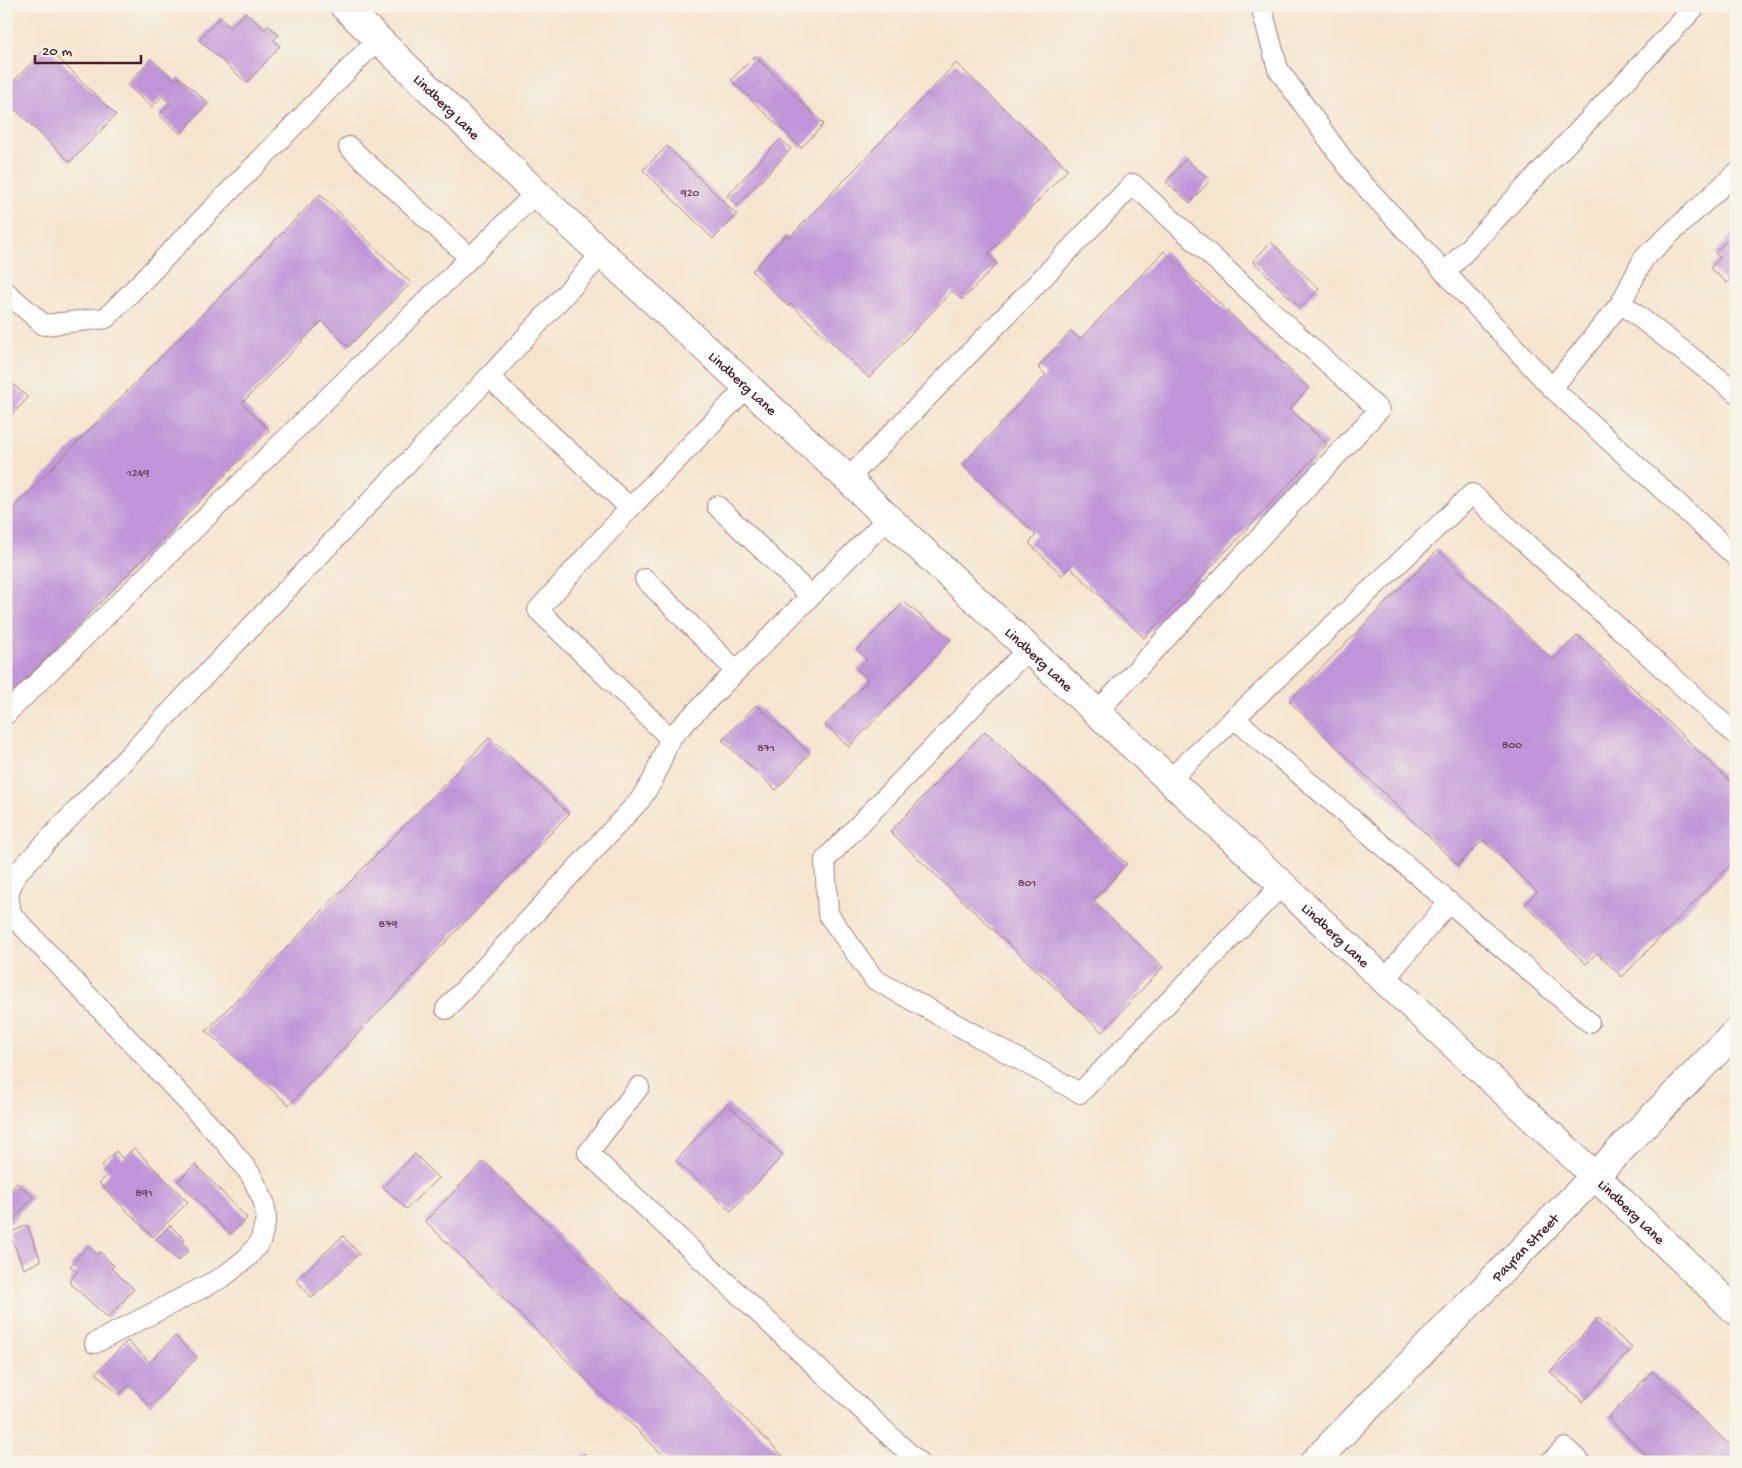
<svg xmlns="http://www.w3.org/2000/svg" width="1742" height="1468" viewBox="0 0 1742 1468" font-family="'Gochi Hand',sans-serif">
<style>
.building{fill:#bf94d8}
.lines{fill:none;stroke-linecap:round;stroke-linejoin:round}
.lane-casing{stroke:#a0827d;stroke-width:22}
.street-casing{stroke:#a0827d;stroke-width:30}
.secondary-casing{stroke:#a0827d;stroke-width:30}
.lane{stroke:#fff;stroke-width:20}
.street{stroke:#fff;stroke-width:28}
.secondary{stroke:#fff;stroke-width:28}
.labels{text-anchor:middle;stroke-width:4.5;stroke-linejoin:round;paint-order:stroke}
.number-label{font-size:12px;fill:#673c56}
.street-label{font-size:15px;fill:#4a1f2b;stroke:#f7f3e8}
</style>
<rect width="100%" height="100%" fill="#f7f3e8"/>
<filter id="ink" filterUnits="userSpaceOnUse"><feTurbulence type="fractalNoise" baseFrequency=".02" numOctaves="2"/><feDisplacementMap in="SourceGraphic" scale="10" xChannelSelector="R" yChannelSelector="G"/><feConvolveMatrix kernelMatrix="1 2 1 2 8 2 1 2 1" color-interpolation-filters="sRGB"/></filter>
<filter id="wash" filterUnits="userSpaceOnUse"><feTurbulence type="fractalNoise" baseFrequency=".0096" numOctaves="4" result="noise"/><feDisplacementMap in="SourceGraphic" scale="20" xChannelSelector="R" yChannelSelector="G"/><feGaussianBlur stdDeviation="1.12" result="paint"/><feColorMatrix in="noise" values="0 0 0 0 0 0 0 0 0 0 0 0 0 0 0 0 0 1.4 0 .05"/><feComposite in="paint" operator="in"/></filter>
<g filter="url(#wash)">
<rect width="100%" height="100%" fill="#f5e5cf"/>
<g id="blocks">
<g class="building">
<polygon points="245,12 265,29 268,25 279,35 274,40 280,46 247,83 199,40 220,17 230,28"/>
<polygon points="47,47 116,115 70,162 6,101 6,89"/>
<polygon points="755,56 824,124 801,148 731,80"/>
<polygon points="151,59 175,80 179,77 208,103 181,134 159,115 170,103 162,96 152,107 127,85"/>
<polygon points="956,63 1068,169 988,254 997,264 962,300 952,291 869,378 791,304 788,306 752,271 786,235 789,238"/>
<polygon points="780,139 791,149 737,206 727,196"/>
<polygon points="667,146 737,215 713,239 643,170"/>
<polygon points="1186,159 1210,180 1190,203 1166,182"/>
<polygon points="320,194 411,283 348,347 322,321 242,403 269,430 7,698 6,515"/>
<polygon points="1736,230 1736,283 1731,278 1727,283 1710,268 1720,258 1715,253"/>
<polygon points="1271,242 1319,289 1300,308 1253,261"/>
<polygon points="1164,251 1309,388 1290,409 1327,444 1144,638 1070,567 1062,575 1029,543 1036,535 962,465 1046,375 1038,367 1071,331 1080,339"/>
<polygon points="13,384 28,398 6,420 6,391"/>
<polygon points="1438,550 1553,660 1578,635 1736,787 1736,859 1622,977 1597,953 1586,964 1525,904 1537,892 1483,840 1458,865 1289,701"/>
<polygon points="904,602 951,640 849,747 825,725 868,680 857,670 867,660 857,650"/>
<polygon points="756,705 810,753 776,790 722,740"/>
<polygon points="985,731 1127,864 1093,901 1163,967 1102,1032 890,832"/>
<polygon points="490,737 569,814 289,1105 206,1031"/>
<polygon points="727,1104 783,1155 731,1211 676,1161"/>
<polygon points="134,1148 188,1202 153,1237 99,1183 110,1173 102,1165 116,1151 123,1159"/>
<polygon points="415,1154 438,1178 406,1209 383,1187"/>
<polygon points="484,1161 784,1457 780,1462 670,1462 425,1221"/>
<polygon points="195,1164 247,1218 230,1235 178,1181"/>
<polygon points="17,1183 33,1197 11,1223 6,1219 6,1195"/>
<polygon points="27,1225 41,1261 24,1269 9,1233"/>
<polygon points="170,1225 185,1240 182,1242 189,1250 178,1261 156,1239"/>
<polygon points="343,1236 359,1254 312,1298 296,1280"/>
<polygon points="88,1246 98,1254 100,1252 114,1266 111,1268 134,1289 108,1318 69,1282 77,1272 70,1266"/>
<polygon points="1598,1318 1632,1348 1583,1402 1550,1372"/>
<polygon points="175,1336 197,1358 150,1406 129,1385 119,1395 96,1373 127,1341 150,1362"/>
<polygon points="1652,1371 1736,1451 1736,1462 1654,1462 1608,1418"/>
<polygon points="584,1453 592,1462 575,1462"/>
</g>
</g>
</g>
<g filter="url(#ink)">
<use href="#blocks" fill-opacity="0" stroke="#a0827d" stroke-width="1"/>
<g class="lines">
<g class="lane-casing">
<g id="lane">
<polyline points="1263,6 1262,10 1278,69 1352,172 1552,388"/>
<polyline points="349,147 470,258"/>
<polyline points="602,254 489,377 630,508"/>
<polyline points="1445,273 1696,6"/>
<polyline points="6,292 44,325 106,318 378,39"/>
<polyline points="1621,303 1644,258 1736,173"/>
<polyline points="1736,392 1621,303 1552,388 1736,557"/>
<polyline points="848,479 1133,184 1379,410 1097,712"/>
<polyline points="717,506 811,596"/>
<polyline points="645,579 736,671"/>
<polyline points="1028,649 825,860 828,914 874,979 1080,1093 1282,885"/>
<polyline points="6,714 536,193"/>
<polyline points="1234,718 1589,1022"/>
<polyline points="670,738 538,610 630,508 747,387"/>
<polyline points="1169,780 1472,494 1736,735"/>
<polyline points="1384,980 1449,902"/>
<polyline points="446,1009 640,800 653,780 670,738 888,518"/>
<polyline points="639,1087 588,1153 918,1462"/>
<polyline points="95,1343 223,1277 248,1257 260,1242 266,1219 264,1202 251,1175 226,1143 11,914 8,893 17,873 489,377"/>
<polyline points="1550,1462 1565,1448 1580,1462"/>
</g>
</g>
<g class="street-casing">
<g id="street">
<path id="s1" d="M344,6L536,193L848,479L888,518L1595,1176L1736,1311"/>
</g>
</g>
<g class="secondary-casing">
<g id="secondary">
<path id="s2" d="M1314,1462L1736,1032"/>
</g>
</g>
<use href="#lane" class="lane"/>
<use href="#street" class="street"/>
<use href="#secondary" class="secondary"/>
</g>
</g>
<g class="labels">
<g class="number-label">
<text x="690" y="196">920</text>
<text x="138" y="476">1249</text>
<text x="1512" y="748">800</text>
<text x="766" y="751">871</text>
<text x="1027" y="886">801</text>
<text x="388" y="927">879</text>
<text x="144" y="1196">891</text>
</g>
<g class="street-label">
<text dy="5" stroke="none"><textPath href="#s1" startOffset="144">Lindberg Lane</textPath></text>
<text dy="5" stroke="none"><textPath href="#s1" startOffset="549">Lindberg Lane</textPath></text>
<text dy="5" stroke="none"><textPath href="#s1" startOffset="954">Lindberg Lane</textPath></text>
<text dy="5" stroke="none"><textPath href="#s1" startOffset="1359">Lindberg Lane</textPath></text>
<text dy="5" stroke="none"><textPath href="#s1" startOffset="1764">Lindberg Lane</textPath></text>
<text dy="5" stroke="none"><textPath href="#s2" startOffset="301">Payran Street</textPath></text>
</g>
</g>
<rect width="1742" height="1468" fill="none" stroke="#f7f3e8" stroke-width="25"/>
<path d="M35 55v8h106v-8" fill="none" stroke="#4a1f2b" stroke-width="2.5"/>
<text x="42" y="55" font-size="15" fill="#4a1f2b" stroke="#f7f3e8" stroke-width="4" paint-order="stroke">20 m</text>
</svg>
